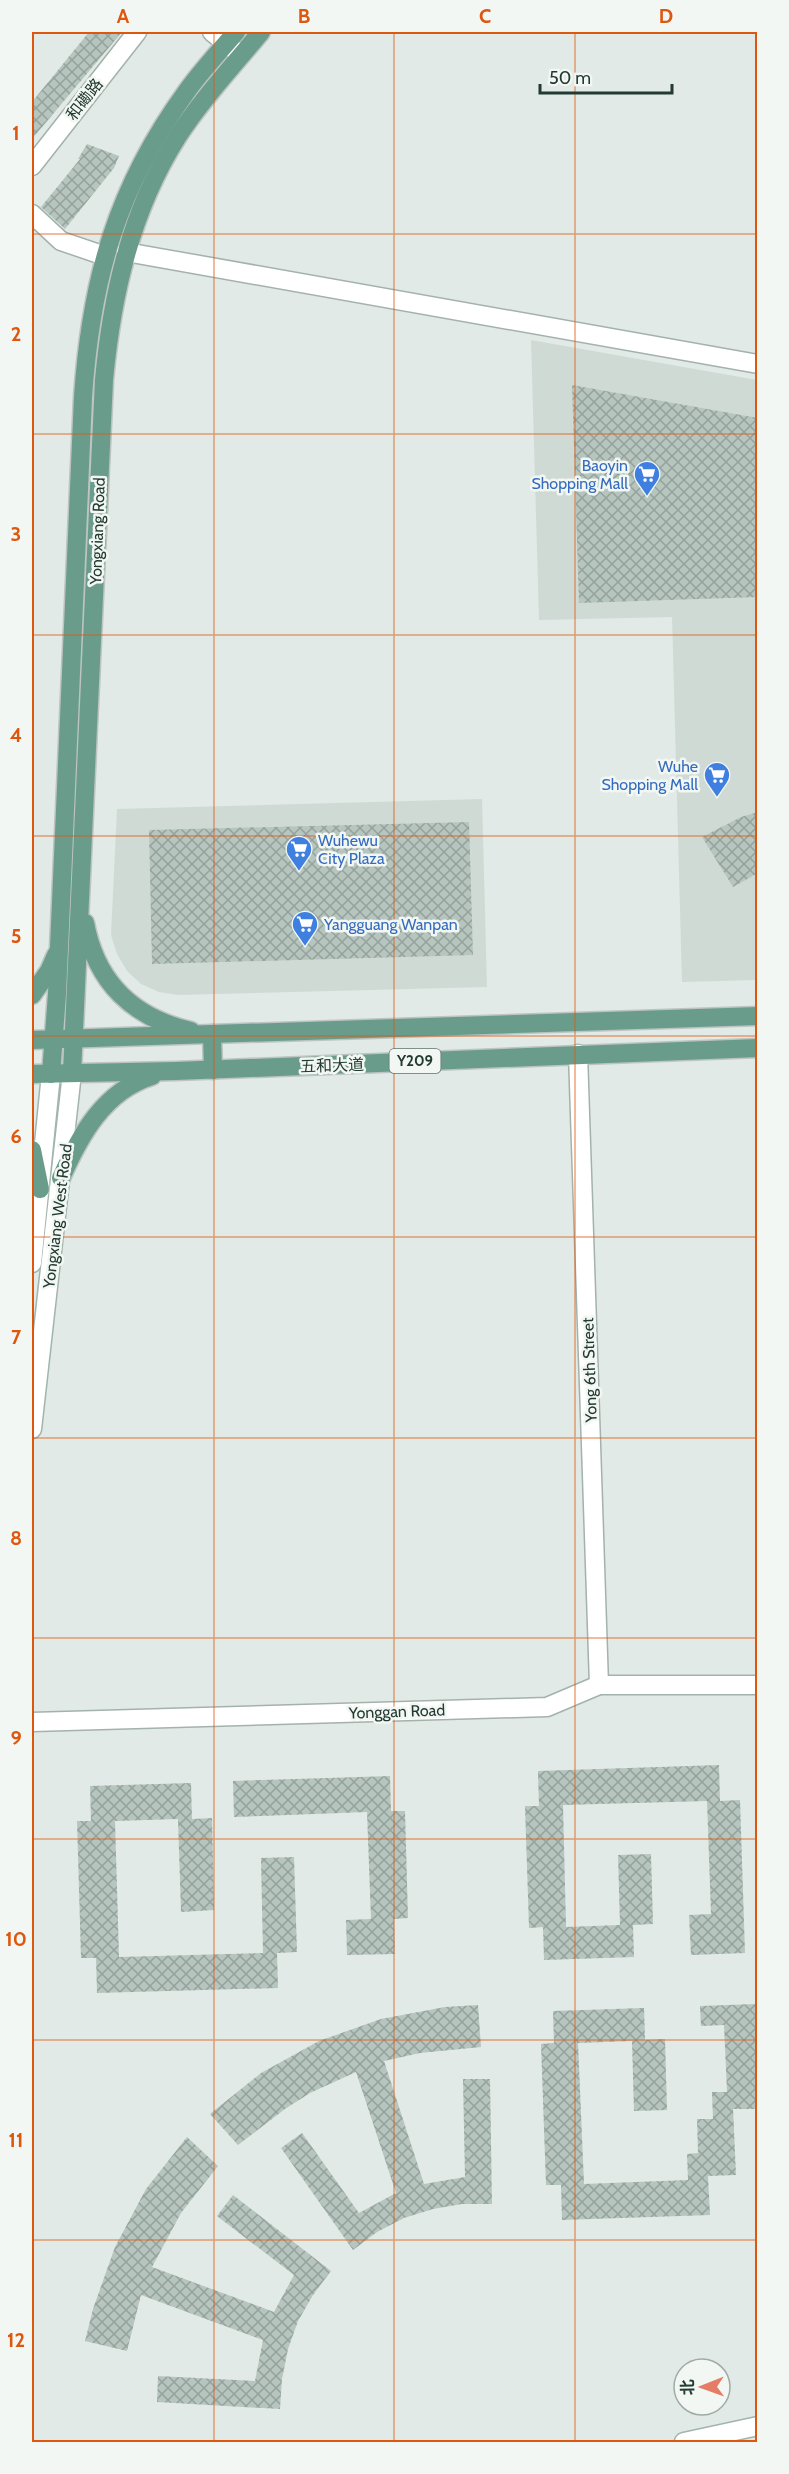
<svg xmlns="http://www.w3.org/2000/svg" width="789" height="2474" viewBox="0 0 789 2474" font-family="Cabin,'Noto Sans SC',sans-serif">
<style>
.built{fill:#d0dad5}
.building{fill:url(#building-cross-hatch)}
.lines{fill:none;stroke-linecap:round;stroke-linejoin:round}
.street-casing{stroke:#a4b2ac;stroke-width:21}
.secondary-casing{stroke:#a1b5ad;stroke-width:21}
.primary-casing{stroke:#bdc4c2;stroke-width:21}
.street{stroke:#fff;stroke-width:18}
.secondary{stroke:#fff;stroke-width:18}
.primary{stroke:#6a9c8c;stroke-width:18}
.grid{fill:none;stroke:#de570e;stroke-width:1.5;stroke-opacity:0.55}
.labels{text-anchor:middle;stroke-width:5;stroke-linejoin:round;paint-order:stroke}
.shield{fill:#f2f7f4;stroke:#61736c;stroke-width:1.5}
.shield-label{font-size:15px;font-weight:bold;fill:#233a32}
.street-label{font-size:16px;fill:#233a32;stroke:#f2f7f4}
.shop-label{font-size:16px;fill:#366cbe;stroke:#f2f7f4;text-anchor:end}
.neatline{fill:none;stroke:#de570e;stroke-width:2}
.grid-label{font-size:20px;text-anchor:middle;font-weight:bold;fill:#de570e}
</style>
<defs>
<pattern id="building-cross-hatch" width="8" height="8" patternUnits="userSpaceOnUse" patternTransform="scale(1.5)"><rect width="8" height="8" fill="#b7c5bf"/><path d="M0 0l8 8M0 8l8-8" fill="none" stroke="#94a19c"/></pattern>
</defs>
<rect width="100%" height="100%" fill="#e1eae6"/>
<g class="built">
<polygon points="531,340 757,380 757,980 682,982 672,617 539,620"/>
<polygon points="482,799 487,987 178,995 159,992 141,984 127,971 117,954 111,935 117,809"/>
</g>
<g class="building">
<polygon points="89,32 122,32 32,139 32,102"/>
<polygon points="87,144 119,156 114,168 65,229 41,207 80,159 78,159"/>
<polygon points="572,385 758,418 758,597 579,603"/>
<polygon points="758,812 758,873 733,887 702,837 741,817"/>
<polygon points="469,822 473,955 152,964 149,830"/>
<polygon points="719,1765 720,1801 740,1800 745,1953 691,1955 689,1915 711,1914 707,1801 563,1805 566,1927 620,1925 618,1855 651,1854 653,1924 633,1925 634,1957 544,1960 543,1927 529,1928 525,1806 539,1806 538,1771"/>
<polygon points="390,1776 391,1811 405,1811 408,1918 394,1919 395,1954 347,1955 346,1920 371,1919 367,1812 234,1817 233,1781"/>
<polygon points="191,1783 192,1819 212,1818 214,1910 181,1912 178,1819 115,1821 119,1957 263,1953 261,1858 294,1857 297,1952 277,1953 278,1988 97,1993 96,1958 81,1958 77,1821 91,1821 90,1786"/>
<polygon points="755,2004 758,2109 733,2109 736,2175 708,2176 710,2215 562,2220 561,2185 546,2185 541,2044 554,2043 553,2011 644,2008 645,2040 665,2039 667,2110 634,2111 632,2041 578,2043 584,2184 688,2180 687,2154 698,2153 697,2119 713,2119 712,2092 727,2092 724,2025 701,2026 700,2006"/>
<polygon points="478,2005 481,2047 420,2053 384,2061 424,2184 465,2177 463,2079 490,2079 492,2204 462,2204 433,2209 404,2218 377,2232 353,2250 281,2148 302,2133 359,2213 396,2193 356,2072 310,2093 285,2109 238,2145 210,2114 261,2073 319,2041 381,2019 445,2007"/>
<polygon points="187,2137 218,2166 181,2213 152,2267 274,2312 294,2275 217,2216 233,2195 331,2271 313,2295 298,2321 288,2349 282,2379 280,2409 157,2402 158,2376 255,2381 263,2340 141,2295 127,2351 85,2341 93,2309 115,2247 146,2189"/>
</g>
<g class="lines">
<g class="street-casing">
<g id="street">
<polyline points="212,32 238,53"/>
<polyline points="32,166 137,32"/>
<polyline points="32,214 61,241 105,256"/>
<polyline points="126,252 758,364"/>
<polyline points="578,1054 599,1685"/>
<polyline points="32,1722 547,1707 599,1685 758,1685"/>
</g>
</g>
<g class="secondary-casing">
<g id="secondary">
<polyline points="32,1263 51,1074"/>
<polyline points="32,1429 72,1073"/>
<polyline points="684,2442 758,2426"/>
</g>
</g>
<g class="primary-casing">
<g id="primary">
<path d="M85,923C96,982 133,1018 191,1031"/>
<polyline points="32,995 49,971 56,955"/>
<polyline points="212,1034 213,1070"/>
<polyline points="32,1040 758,1016"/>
<path d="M72,1073L104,380C112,294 131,210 178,136C202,99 233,66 261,32"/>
<polyline points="32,1074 176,1071 758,1048"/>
<path d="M51,1074L57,994L83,397C91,279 117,187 187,91C202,70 220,51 236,32"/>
<polyline points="32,1150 40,1189"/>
<path d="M61,1178C80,1135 104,1091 152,1076"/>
</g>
</g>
<use href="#street" class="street"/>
<use href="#secondary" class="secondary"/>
<use href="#primary" class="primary"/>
</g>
<path class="grid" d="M214,32V2442M394,32V2442M575,32V2442M32,234H758M32,434H758M32,635H758M32,836H758M32,1036H758M32,1237H758M32,1438H758M32,1638H758M32,1839H758M32,2040H758M32,2240H758"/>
<defs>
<g id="supermarket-pin" transform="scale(1.35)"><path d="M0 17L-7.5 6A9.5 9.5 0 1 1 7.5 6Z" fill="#3f7fe0" stroke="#f2f7f4"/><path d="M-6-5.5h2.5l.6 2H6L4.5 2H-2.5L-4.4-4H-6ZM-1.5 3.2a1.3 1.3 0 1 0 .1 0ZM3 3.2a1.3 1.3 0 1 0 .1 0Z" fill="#fff"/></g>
</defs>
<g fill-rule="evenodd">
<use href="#supermarket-pin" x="647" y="474"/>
<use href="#supermarket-pin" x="717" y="775"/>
<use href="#supermarket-pin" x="299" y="849"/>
<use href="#supermarket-pin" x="305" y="924"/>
</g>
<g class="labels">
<rect class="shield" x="389.5" y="1049" width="51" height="24" rx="4.5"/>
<g class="shield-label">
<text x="415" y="1066">Y209</text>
</g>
<g class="street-label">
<text transform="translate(84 99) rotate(-52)" y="6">和磡路</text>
<text transform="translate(97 531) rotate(-88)" y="6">Yongxiang Road</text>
<text transform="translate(332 1065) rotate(-2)" y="6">五和大道</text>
<text transform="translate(57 1216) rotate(-83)" y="6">Yongxiang West Road</text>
<text transform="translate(589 1370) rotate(-92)" y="6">Yong 6th Street</text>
<text transform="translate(397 1711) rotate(-2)" y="6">Yonggan Road</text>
</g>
<g class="shop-label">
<text x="628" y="471">Baoyin<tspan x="628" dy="18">Shopping Mall</tspan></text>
<text x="698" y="772">Wuhe<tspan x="698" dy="18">Shopping Mall</tspan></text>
<text x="318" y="846" text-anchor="start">Wuhewu<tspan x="318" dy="18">City Plaza</tspan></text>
<text x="324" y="930" text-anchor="start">Yangguang Wanpan</text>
</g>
</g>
<rect width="789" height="2474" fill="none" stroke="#f2f7f4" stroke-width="66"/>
<g transform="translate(702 2387) rotate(269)"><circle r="28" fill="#f2f7f4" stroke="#9faba6" stroke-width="1.5"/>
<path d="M0-4.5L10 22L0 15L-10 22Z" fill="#e57c65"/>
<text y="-9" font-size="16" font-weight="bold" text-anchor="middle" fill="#233a32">北</text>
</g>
<path d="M540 84v9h132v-9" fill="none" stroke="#233a32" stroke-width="3"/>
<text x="549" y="84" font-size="18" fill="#233a32" stroke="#f2f7f4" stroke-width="4.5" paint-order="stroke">50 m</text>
<rect x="33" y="33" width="723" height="2408" class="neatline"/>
<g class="grid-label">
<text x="123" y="23">A</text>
<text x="304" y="23">B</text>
<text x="485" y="23">C</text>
<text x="666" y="23">D</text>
<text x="16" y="140">1</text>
<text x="16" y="341">2</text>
<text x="16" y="541">3</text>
<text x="16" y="742">4</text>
<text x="16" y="943">5</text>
<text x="16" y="1143">6</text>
<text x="16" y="1344">7</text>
<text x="16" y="1545">8</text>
<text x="16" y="1745">9</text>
<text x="16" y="1946">10</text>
<text x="16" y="2147">11</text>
<text x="16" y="2347">12</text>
</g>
</svg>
